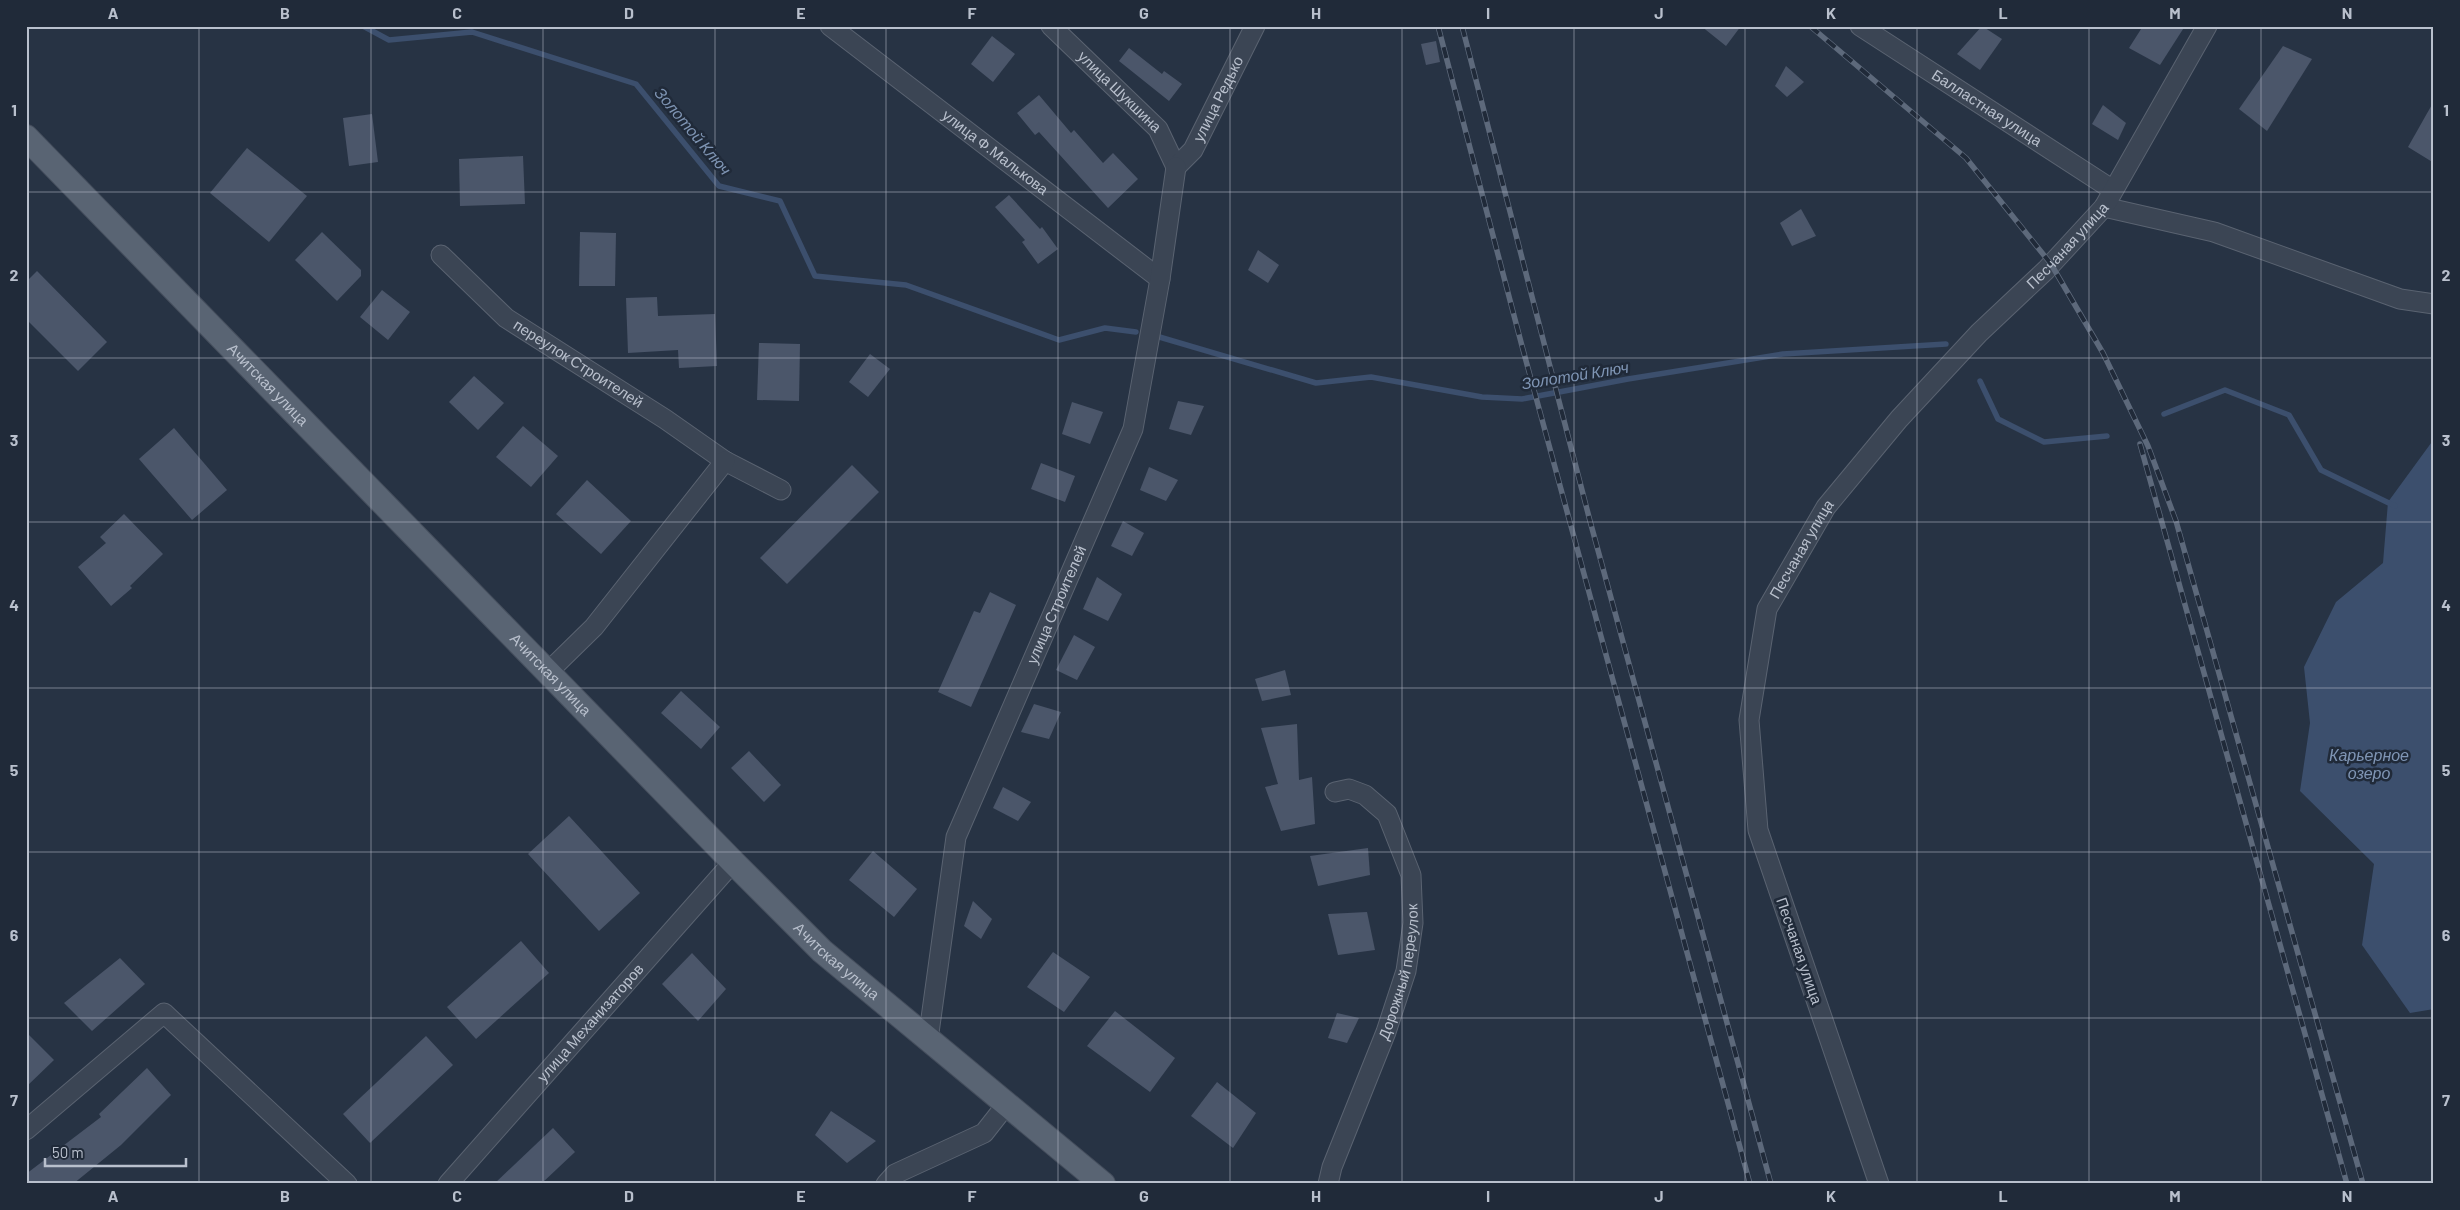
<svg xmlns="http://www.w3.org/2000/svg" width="2460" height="1210" viewBox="0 0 2460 1210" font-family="Barlow,sans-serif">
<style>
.water{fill:#3c4f6d}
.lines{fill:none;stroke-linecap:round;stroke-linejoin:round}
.stream{stroke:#3c4f6d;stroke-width:5.5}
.building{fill:#4b566a}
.minor-casing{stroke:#5a6371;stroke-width:21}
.major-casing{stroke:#454e5d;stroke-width:26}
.minor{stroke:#3b4554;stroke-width:19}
.major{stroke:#596473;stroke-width:24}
.rail-casing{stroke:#5d697b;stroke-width:5.5}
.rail{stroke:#202a39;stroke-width:4;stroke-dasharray:11;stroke-linecap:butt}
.grid{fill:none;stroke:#b9c0cd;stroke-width:1;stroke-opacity:0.55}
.labels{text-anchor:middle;stroke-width:5;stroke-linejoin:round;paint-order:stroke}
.street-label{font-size:15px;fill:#b9c0cd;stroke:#202a39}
.water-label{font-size:16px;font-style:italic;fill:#7f95b4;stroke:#202a39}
.neatline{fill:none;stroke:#b9c0cd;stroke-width:2}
.grid-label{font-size:16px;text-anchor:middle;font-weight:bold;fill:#b9c0cd}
</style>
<rect width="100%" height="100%" fill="#273344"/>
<polygon class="water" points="2434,439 2434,1009 2410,1013 2362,945 2374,864 2300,791 2310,723 2304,667 2336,602 2383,563 2388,502"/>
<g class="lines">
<g class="stream">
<polyline points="363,26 389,40 472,32 636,84 719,186 780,201 815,276 906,285 1059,340 1105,328 1136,332"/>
<polyline points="1156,336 1316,383 1371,377 1482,397 1522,399 1628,379 1783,354 1946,344"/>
<polyline points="1980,381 1998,419 2044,442 2107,436"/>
<polyline points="2164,414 2225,390 2289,415 2321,470 2395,506"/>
</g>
</g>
<g class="building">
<polygon points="1701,26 1741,26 1726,46"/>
<polygon points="1982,26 2002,39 1980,70 1957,54"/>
<polygon points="2143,26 2185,26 2160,65 2129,48"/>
<polygon points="992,36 1015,54 993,82 971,64"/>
<polygon points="1436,41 1440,62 1426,65 1421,44"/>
<polygon points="2283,46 2312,59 2267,131 2239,109"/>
<polygon points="1129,48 1162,74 1164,71 1182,84 1169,101 1119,61"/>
<polygon points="1786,66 1804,82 1787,97 1775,86"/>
<polygon points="1039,95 1071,133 1074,130 1103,163 1113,153 1138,179 1108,208 1039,132 1035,135 1017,113"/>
<polygon points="2434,101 2434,163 2408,147"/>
<polygon points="2103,105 2126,123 2118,140 2092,124"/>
<polygon points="372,114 378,162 349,166 343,118"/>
<polygon points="247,148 307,196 269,242 210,193"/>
<polygon points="523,156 525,204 460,206 459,159"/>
<polygon points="1009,195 1040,229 1042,227 1058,249 1038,264 1022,242 1025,240 995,207"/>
<polygon points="1801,209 1816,236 1792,246 1780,223"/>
<polygon points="322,232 361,270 361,276 337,301 295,260"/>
<polygon points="580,232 616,233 615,286 579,286"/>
<polygon points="1258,250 1279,265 1268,283 1248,270"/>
<polygon points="37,271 107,342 78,371 26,319 26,282"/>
<polygon points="382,290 410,312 388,340 360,317"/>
<polygon points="657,297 658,316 715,314 717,366 679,368 678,350 628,353 626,298"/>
<polygon points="759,343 800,344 799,401 757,400"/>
<polygon points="870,354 890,369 868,397 849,382"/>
<polygon points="474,376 504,403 478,430 449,402"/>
<polygon points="1178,401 1204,406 1191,435 1169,429"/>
<polygon points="1072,402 1103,412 1090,444 1062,434"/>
<polygon points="523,426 558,456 531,487 496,457"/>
<polygon points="174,428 227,490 192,520 139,459"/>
<polygon points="1041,463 1075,476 1065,502 1031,489"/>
<polygon points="852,465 879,492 787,584 760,558"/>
<polygon points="1149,467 1178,480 1166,501 1140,490"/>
<polygon points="587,480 631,521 601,554 556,514"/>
<polygon points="124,514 163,554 130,586 132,588 111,606 78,567 106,543 100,537"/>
<polygon points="1123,521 1144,533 1132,556 1111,546"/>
<polygon points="1097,577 1122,594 1108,621 1083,609"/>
<polygon points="990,592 1016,605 971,707 938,692 974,611 980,613"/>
<polygon points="1074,635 1095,647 1077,680 1056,670"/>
<polygon points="1285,670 1291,695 1262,701 1255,679"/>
<polygon points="681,691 720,727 701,749 661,713"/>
<polygon points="1034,704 1061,712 1049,739 1021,732"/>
<polygon points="1297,724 1299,780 1312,777 1315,824 1281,831 1265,787 1278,784 1261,728"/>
<polygon points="749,751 781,785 764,802 731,768"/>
<polygon points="1003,787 1031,802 1018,821 993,808"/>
<polygon points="569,816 640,893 599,931 528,854"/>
<polygon points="1368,848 1370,875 1318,886 1310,856"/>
<polygon points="873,851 917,889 894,917 849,880"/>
<polygon points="973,901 992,919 981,939 964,926"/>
<polygon points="1367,912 1375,950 1338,955 1328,914"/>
<polygon points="521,941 549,973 476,1039 447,1007"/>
<polygon points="1053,952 1090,977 1064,1012 1027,987"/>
<polygon points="692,953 726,989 698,1021 662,984"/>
<polygon points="120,958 145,984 92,1031 64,1003"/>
<polygon points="1115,1011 1175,1058 1150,1092 1087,1046"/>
<polygon points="1337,1013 1359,1018 1347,1043 1328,1038"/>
<polygon points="26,1032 54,1060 26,1087"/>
<polygon points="426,1036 453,1065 370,1143 343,1114"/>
<polygon points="147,1068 171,1095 121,1145 73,1184 26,1184 26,1174 101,1117 99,1114"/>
<polygon points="1217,1082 1256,1113 1233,1148 1191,1116"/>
<polygon points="831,1111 876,1141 847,1163 815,1135"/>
<polygon points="553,1128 575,1152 541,1184 494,1184"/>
</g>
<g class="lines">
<g class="minor-casing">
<g id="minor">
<path id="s1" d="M830,26L1160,279"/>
<path id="s2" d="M1051,26L1158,129L1176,167"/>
<path id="s3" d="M1860,26L2113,190"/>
<path id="s4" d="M1176,167L1193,150L1255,26"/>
<polyline points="2104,207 2214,232 2400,299 2434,304"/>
<path id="s5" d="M441,255L506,318L665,419L725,461L781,490"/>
<polyline points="548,672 594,627 725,461"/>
<path id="s6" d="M928,1040L956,837L1133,429L1160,279L1176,167"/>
<polyline points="26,1130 164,1013 347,1184"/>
<path id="s7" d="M448,1184L733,862"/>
<polyline points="886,1184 895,1174 984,1133 1006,1105"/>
<path id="s8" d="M1328,1184L1332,1167L1386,1032L1406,971L1413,923L1411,875L1387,814L1365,795L1349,789L1335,792"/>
<path id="s9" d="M1879,1184L1758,830L1749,720L1767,609L1826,507L1899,419L1979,333L2046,270L2104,207L2207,26"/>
</g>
</g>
<g class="major-casing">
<g id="major">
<path id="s10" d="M26,137L733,862L822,951L1103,1184"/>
</g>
</g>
<use href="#minor" class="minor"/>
<use href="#major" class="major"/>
<g class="rail-casing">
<g id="rail">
<polyline points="1438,26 1522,346 1750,1184"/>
<polyline points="1462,26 1590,521 1771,1184"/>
<polyline points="1810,26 1966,158 2051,264 2103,353 2148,446 2176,521 2363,1184"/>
<polyline points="2140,444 2347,1184"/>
</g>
</g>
<use href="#rail" class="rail"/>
</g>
<path class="grid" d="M199,26V1184M371,26V1184M543,26V1184M715,26V1184M886,26V1184M1058,26V1184M1230,26V1184M1402,26V1184M1574,26V1184M1745,26V1184M1917,26V1184M2089,26V1184M2261,26V1184M26,192H2434M26,358H2434M26,522H2434M26,688H2434M26,852H2434M26,1018H2434"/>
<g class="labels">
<g class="street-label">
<text dy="5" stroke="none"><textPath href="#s2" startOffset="95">улица Шукшина</textPath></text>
<text dy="5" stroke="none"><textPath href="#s4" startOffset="81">улица Редько</textPath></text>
<text dy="5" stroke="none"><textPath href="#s3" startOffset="151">Балластная улица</textPath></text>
<text dy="5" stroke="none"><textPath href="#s1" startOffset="208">улица Ф.Малькова</textPath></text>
<text dy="5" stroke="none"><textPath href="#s9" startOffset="1071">Песчаная улица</textPath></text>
<text dy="5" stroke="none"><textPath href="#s5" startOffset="176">переулок Строителей</textPath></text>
<text dy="5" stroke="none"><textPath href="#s10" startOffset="346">Ачитская улица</textPath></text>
<text dy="5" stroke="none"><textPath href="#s9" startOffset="666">Песчаная улица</textPath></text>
<text dy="5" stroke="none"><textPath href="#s6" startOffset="458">улица Строителей</textPath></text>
<text dy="5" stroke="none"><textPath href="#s10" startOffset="751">Ачитская улица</textPath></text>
<text transform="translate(1799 951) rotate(71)" y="5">Песчаная улица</text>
<text dy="5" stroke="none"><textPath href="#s10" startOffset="1156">Ачитская улица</textPath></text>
<text dy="5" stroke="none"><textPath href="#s8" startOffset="225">Дорожный переулок</textPath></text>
<text dy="5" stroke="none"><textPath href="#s7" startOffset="215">улица Механизаторов</textPath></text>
</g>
<g class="water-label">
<text transform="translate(693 131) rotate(50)" y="6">Золотой Ключ</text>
<text transform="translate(1575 375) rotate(-9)" y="6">Золотой Ключ</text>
<text x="2369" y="761">Карьерное<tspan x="2369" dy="18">озеро</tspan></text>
</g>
</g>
<rect width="2460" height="1210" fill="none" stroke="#202a39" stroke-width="55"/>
<path d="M45 1158v8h141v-8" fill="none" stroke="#b9c0cd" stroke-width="2.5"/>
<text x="52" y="1158" font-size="15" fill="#b9c0cd" stroke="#202a39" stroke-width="4" paint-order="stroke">50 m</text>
<rect x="28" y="28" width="2404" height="1154" class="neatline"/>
<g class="grid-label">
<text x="113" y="19">A</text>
<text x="285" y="19">B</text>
<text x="457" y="19">C</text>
<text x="629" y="19">D</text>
<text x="801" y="19">E</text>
<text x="972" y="19">F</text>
<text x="1144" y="19">G</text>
<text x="1316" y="19">H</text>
<text x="1488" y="19">I</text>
<text x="1659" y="19">J</text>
<text x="1831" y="19">K</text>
<text x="2003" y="19">L</text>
<text x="2175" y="19">M</text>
<text x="2347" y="19">N</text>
<text x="14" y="116">1</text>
<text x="2446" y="116">1</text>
<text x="14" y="281">2</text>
<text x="2446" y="281">2</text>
<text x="14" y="446">3</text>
<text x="2446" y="446">3</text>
<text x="14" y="611">4</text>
<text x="2446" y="611">4</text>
<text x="14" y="776">5</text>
<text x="2446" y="776">5</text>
<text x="14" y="941">6</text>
<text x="2446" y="941">6</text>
<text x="14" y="1106">7</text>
<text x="2446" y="1106">7</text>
<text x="113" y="1202">A</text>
<text x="285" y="1202">B</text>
<text x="457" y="1202">C</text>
<text x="629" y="1202">D</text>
<text x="801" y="1202">E</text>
<text x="972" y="1202">F</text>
<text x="1144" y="1202">G</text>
<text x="1316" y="1202">H</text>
<text x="1488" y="1202">I</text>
<text x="1659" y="1202">J</text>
<text x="1831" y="1202">K</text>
<text x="2003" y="1202">L</text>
<text x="2175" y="1202">M</text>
<text x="2347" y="1202">N</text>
</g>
</svg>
